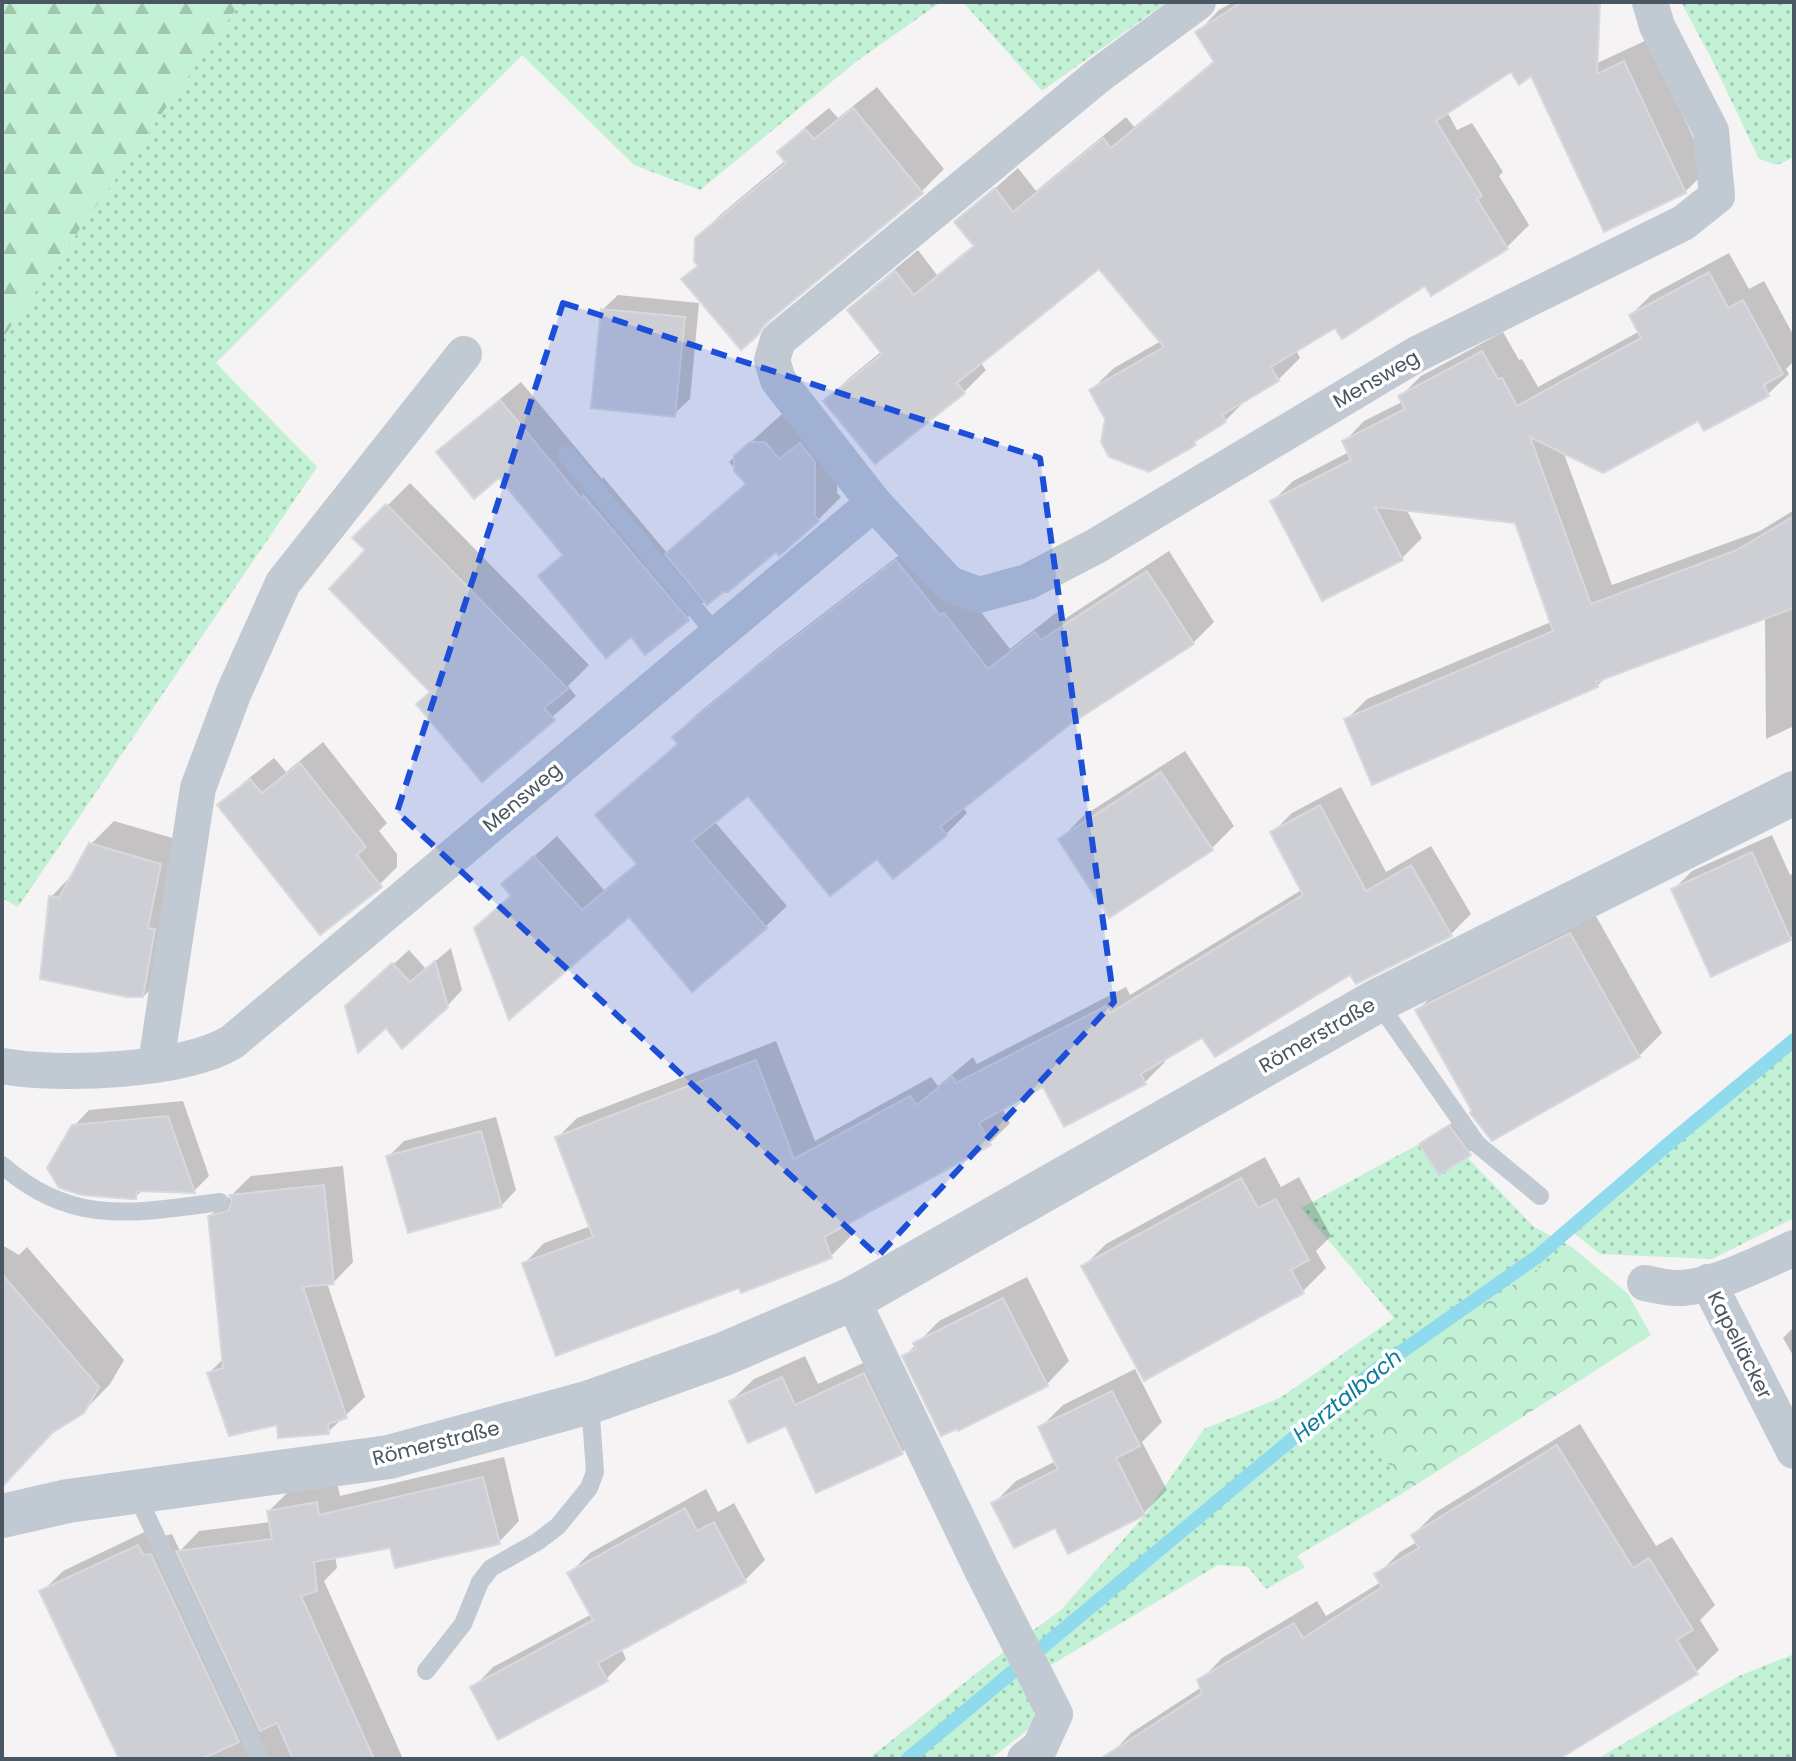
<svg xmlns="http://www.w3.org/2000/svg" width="1796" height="1761" viewBox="0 0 1796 1761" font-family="Poppins,sans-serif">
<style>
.grass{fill:url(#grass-dots)}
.forest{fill:url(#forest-firs)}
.park{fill:url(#park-crowns)}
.shadow{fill:#0003}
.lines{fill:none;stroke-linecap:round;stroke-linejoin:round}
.stream{stroke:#90daee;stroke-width:14}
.building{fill:#cdcfd5;stroke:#d7d9de;stroke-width:2}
.service{stroke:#c1cad2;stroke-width:18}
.minor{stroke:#c1cad2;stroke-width:36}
.tertiary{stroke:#c1cad2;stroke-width:44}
.marked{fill:#1d4ed8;fill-opacity:0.2;stroke:#1d4ed8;stroke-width:6;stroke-dasharray:16 10;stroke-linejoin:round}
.labels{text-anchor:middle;stroke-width:7;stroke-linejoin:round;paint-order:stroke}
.street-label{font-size:20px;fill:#4a5661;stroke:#fff}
.water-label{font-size:22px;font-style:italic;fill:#0c7c9b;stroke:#fff}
</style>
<defs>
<pattern id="grass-dots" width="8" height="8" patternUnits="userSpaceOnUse" patternTransform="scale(2)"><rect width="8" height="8" fill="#c3f1d5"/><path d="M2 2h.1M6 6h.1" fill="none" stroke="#a0c6b0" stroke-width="1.8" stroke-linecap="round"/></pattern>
<pattern id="forest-firs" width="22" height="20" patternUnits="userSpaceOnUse" patternTransform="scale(2)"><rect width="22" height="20" fill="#c3f1d5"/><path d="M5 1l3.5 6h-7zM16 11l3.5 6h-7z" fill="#a0c6b0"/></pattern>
<pattern id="park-crowns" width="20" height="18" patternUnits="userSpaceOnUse" patternTransform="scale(2)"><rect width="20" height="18" fill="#c3f1d5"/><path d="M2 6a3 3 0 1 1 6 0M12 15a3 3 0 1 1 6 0" fill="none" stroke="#a0c6b0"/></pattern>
</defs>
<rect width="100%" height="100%" fill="#f5f3f3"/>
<g class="grass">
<polygon points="241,2 941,2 857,61 700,190 634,165 522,55 216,363 317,467 18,907 2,898 2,339"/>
<polygon points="963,2 1167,2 1042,91"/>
<polygon points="1681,2 1794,2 1794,157 1777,165 1759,159 1711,58"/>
<polygon points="1794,1040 1794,1218 1712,1259 1600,1254 1570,1230 1667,1145"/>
<polygon points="1419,1144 1439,1175 1467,1157 1534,1227 1572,1247 1352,1389 1403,1493 1297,1556 1305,1567 1266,1589 1248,1567 1218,1565 1041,1671 1032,1726 991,1759 868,1759 997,1657 1061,1610 1145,1515 1204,1429 1280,1398 1394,1318 1301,1208"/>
<polygon points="1794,1654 1794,1759 1597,1759 1739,1676"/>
</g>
<polygon class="forest" points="2,2 241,2 2,339"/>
<polygon class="park" points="1572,1247 1628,1294 1651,1335 1403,1493 1351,1389"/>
<g class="shadow">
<polygon points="1233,2 1590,2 1439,97 1457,130 1472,123 1503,172 1499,176 1529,225 1507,247 1432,294 1425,284 1335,325 1296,350 1300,358 1278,380 1247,399 1225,421 1205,433 1194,443 1107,418 1091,390 1114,368 1161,341 1100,266 980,362 986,370 964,392 826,401 848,379 882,351 850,310 872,288 918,250 937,275 975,244 957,222 1018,168 1036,191 1126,117 1134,127 1215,60 1197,33 1219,10"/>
<polygon points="1647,40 1708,169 1685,192 1567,77"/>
<polygon points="877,87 944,169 921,192 780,311 756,335 684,279 699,264 697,239 720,215 786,160 780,152 802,130 829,108 838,118"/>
<polygon points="1729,253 1749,289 1764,281 1794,336 1794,361 1786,369 1789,374 1768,394 1705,429 1699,419 1563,451 1612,585 1760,531 1794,510 1794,726 1766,739 1765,616 1608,675 1597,686 1346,720 1367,699 1551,622 1516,521 1406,509 1422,538 1401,559 1273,501 1293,481 1349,452 1344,442 1364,421 1404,401 1401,396 1421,376 1503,332 1519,360 1522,359 1538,387 1640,331 1631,315 1651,295"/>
<polygon points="618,295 699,303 690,399 674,414 602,310"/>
<polygon points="521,382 602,479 603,477 668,554 748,483 729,462 782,414 837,439 837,493 841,497 818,520 706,600 687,618 631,634 541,576 564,554 500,475 439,452 458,433"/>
<polygon points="410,483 589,665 568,686 576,696 482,779 367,550 355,538"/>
<polygon points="919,540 966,593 1010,649 1057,612 1063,620 1169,551 1214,622 1193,643 1068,724 963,807 967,813 946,834 877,856 749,793 714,821 787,906 765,927 629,915 476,929 512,895 503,884 557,836 604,890 638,862 598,815 679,742 675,737 696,715 773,652"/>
<polygon points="323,742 387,823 379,831 397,854 397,867 373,891 220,806 243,783 274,758 286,772"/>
<polygon points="1185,751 1234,826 1211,849 1061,839 1083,816"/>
<polygon points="1341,787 1386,872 1431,846 1471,914 1451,934 1351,972 1203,1035 1164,1059 1165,1062 1145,1082 1065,1124 1044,1085 1002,1108 1010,1123 990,1143 846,1223 851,1236 831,1256 742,1290 741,1286 524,1264 544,1243 591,1226 557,1138 577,1118 776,1041 815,1141 931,1077 938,1086 973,1057 977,1064 1126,987 1130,995 1303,889 1272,833 1292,813"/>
<polygon points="114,821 183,841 165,975 142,998 42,978 51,897 73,874 91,844"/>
<polygon points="1772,835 1790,875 1794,873 1794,936 1712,974 1673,890 1692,871"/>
<polygon points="1593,911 1662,1033 1639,1056 1474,1111 1418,1010 1440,988"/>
<polygon points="451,948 462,990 447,1006 363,992 409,950 426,969"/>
<polygon points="183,1101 209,1176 194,1191 144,1189 135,1197 74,1126 89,1110"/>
<polygon points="496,1117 516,1190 501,1206 388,1157 404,1141"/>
<polygon points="1457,1120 1477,1146 1439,1173 1421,1144"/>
<polygon points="1265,1157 1281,1187 1299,1177 1331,1236 1316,1251 1326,1268 1303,1291 1145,1378 1084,1266 1106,1244"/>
<polygon points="343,1166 353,1262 334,1282 327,1283 365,1397 328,1432 278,1422 209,1373 224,1358 210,1216 251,1176"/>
<polygon points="2,1245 19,1255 27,1247 124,1360 110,1384 83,1412 55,1428 2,1477"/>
<polygon points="1027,1277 1069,1361 1047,1384 905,1356 939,1321"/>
<polygon points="1794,1327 1794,1357 1783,1338"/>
<polygon points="887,1352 924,1429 902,1452 787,1423 731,1401 754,1379 805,1356 818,1384"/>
<polygon points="1135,1369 1162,1422 1142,1442 1167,1490 1144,1513 994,1503 1016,1481 1056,1461 1040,1428 1063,1405"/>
<polygon points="1580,1424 1656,1546 1672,1537 1715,1605 1700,1620 1719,1650 1696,1672 1555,1759 1111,1759 1109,1756 1131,1733 1202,1687 1200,1681 1222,1658 1317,1601 1326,1616 1381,1582 1377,1575 1400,1552 1417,1542 1413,1535 1436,1512"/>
<polygon points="504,1457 519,1521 499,1542 392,1546 335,1556 337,1568 324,1581 403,1759 121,1759 42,1592 63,1571 159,1525 164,1536 172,1534 180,1551 199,1531 271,1522 269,1511 290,1490 337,1482 340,1496"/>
<polygon points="706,1489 718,1512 734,1503 765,1560 745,1580 621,1648 626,1659 606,1679 473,1688 493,1667 592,1614 570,1573 590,1553"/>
</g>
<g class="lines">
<polyline class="stream" points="908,1759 1374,1371 1538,1256 1667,1145 1794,1040"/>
</g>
<g class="building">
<polygon points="1242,2 1600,2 1597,74 1624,61 1686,193 1604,232 1531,76 1519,85 1511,72 1436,121 1482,196 1477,199 1508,249 1431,296 1425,286 1342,339 1335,328 1271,367 1279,381 1222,415 1226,422 1194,442 1196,445 1149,472 1109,457 1101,442 1105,419 1089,390 1164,347 1099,269 957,383 965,393 875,464 823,401 882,354 847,310 895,271 914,295 974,246 954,222 995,188 1013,212 1103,138 1111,148 1214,62 1195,32"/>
<polygon points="853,108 923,193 765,324 757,336 741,350 681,279 698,266 694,261 695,238 786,163 777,152 805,129 814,139"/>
<polygon points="1709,272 1728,308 1743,300 1783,374 1764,385 1769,396 1704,431 1698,421 1603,473 1530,437 1591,604 1737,550 1794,516 1794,608 1596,682 1598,687 1372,785 1344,719 1553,631 1515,523 1375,507 1403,560 1322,601 1270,501 1351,460 1342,441 1405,409 1398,396 1482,351 1498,379 1502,378 1517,406 1641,338 1629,315"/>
<polygon points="601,309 685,317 675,417 591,408"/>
<polygon points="500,400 582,499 583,495 689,620 645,655 631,637 606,658 538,576 563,555 499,478 474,499 436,452"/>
<polygon points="750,442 765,442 779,459 800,443 815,462 815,516 819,521 779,556 776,552 728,592 723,592 707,605 665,554 746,484 734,471 734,456"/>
<polygon points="386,504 568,689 544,708 555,720 482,782 416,704 430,692 329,589 365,550 352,538"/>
<polygon points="896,560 940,615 944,613 988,669 1035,632 1041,640 1147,571 1194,644 1069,725 940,827 947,835 893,879 877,859 830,896 748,796 692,841 767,928 692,992 629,917 509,1020 474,928 511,896 501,884 534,856 582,910 637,864 595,815 678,744 672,737 749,673"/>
<polygon points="300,763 366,847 357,855 382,887 320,935 217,805 250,779 262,793"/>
<polygon points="1161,772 1213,850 1109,918 1058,839"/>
<polygon points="1320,805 1366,891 1411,865 1452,936 1356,984 1350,975 1215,1057 1202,1038 1141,1074 1146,1084 1064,1127 1043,1087 979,1123 991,1145 824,1237 832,1258 741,1293 739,1288 556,1356 522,1263 593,1237 555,1137 756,1060 794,1159 910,1096 917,1105 952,1076 956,1083 1106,1006 1110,1013 1303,895 1270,832"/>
<polygon points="89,843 161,864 148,928 155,929 143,997 127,997 40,979 49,896 59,898"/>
<polygon points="1752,852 1791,940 1711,977 1671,889"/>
<polygon points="1570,933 1640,1057 1492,1141 1470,1113 1472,1111 1415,1010"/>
<polygon points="435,961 448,1007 402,1049 386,1028 358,1053 345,1006 392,963 410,982"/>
<polygon points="168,1116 195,1193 137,1191 136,1199 131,1199 82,1195 59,1188 47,1168 72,1125"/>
<polygon points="1449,1125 1471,1155 1439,1175 1419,1144"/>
<polygon points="481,1131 502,1207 408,1233 386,1156"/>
<polygon points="1241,1178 1258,1208 1276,1199 1309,1260 1291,1270 1304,1293 1144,1381 1081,1266"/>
<polygon points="324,1185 334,1284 303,1287 347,1418 328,1424 329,1434 278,1438 277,1425 229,1436 207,1373 223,1368 208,1216 228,1211 232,1201 229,1195"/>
<polygon points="2,1274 99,1387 84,1413 52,1433 2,1487"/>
<polygon points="1003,1298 1048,1386 958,1431 957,1429 941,1436 902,1356 916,1349 913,1343"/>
<polygon points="864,1373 903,1454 816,1493 786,1426 748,1443 729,1401 782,1377 795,1405"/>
<polygon points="1112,1391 1140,1446 1116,1458 1145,1515 1068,1554 1055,1528 1014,1548 991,1503 1058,1469 1038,1427"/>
<polygon points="1557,1445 1633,1568 1649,1558 1693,1630 1677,1640 1698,1674 1559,1759 1100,1759 1202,1693 1197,1680 1294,1623 1303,1638 1382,1587 1374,1574 1419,1548 1411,1535"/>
<polygon points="483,1477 500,1544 395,1568 390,1548 314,1562 317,1591 301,1596 374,1759 293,1759 277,1723 260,1731 176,1551 272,1539 267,1511 317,1502 319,1515"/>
<polygon points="685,1508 697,1531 714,1522 746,1582 598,1663 608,1681 498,1740 470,1687 593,1620 567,1573"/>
<polygon points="138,1545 143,1555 151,1554 239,1742 202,1759 119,1759 39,1591"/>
</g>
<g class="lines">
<g class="service">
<polyline points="567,455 716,634"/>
<polyline points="1377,1001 1477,1144 1540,1196"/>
<path d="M2,1165C72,1227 134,1213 220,1202"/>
<polyline points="135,1491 260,1759"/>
<polyline points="426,1671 463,1624 480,1582 491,1568 537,1542 558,1526 589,1488 595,1472 590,1403"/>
</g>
<g class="minor">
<polyline points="1198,2 1099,75 778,340 772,360 778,380 874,503 949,584 979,595 1027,582 1096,546 1417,354 1683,223 1717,196 1711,131 1657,26 1650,2"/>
<polyline points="156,1063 198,788 234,692 283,583 464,354"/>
<path d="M2,1066C58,1076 183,1072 232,1042L874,503"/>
<polyline points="1708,1282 1794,1451"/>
<path d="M1645,1283C1655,1285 1666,1288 1676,1288C1710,1289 1763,1262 1794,1248"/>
<polyline points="852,1299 982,1570 1055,1714 1040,1747 1025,1759"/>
</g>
<polyline class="tertiary" points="2,1516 68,1501 389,1457 590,1402 724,1354 852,1299 1377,1001 1794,793"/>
</g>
<path class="marked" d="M563,303L1040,458L1114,1002L878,1256L397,812Z"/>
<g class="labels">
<g class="street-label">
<text transform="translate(1376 379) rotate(-30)" y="7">Mensweg</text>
<text transform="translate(522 797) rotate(-40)" y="7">Mensweg</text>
<text transform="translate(1317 1035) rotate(-30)" y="7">Römerstraße</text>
<text transform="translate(1740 1345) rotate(63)" y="7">Kapelläcker</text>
<text transform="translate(436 1443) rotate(-14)" y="7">Römerstraße</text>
</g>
<g class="water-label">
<text transform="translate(1347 1395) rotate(-39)" y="8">Herztalbach</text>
</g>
</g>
<rect width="1796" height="1761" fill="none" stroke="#4a5661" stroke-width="8"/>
</svg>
